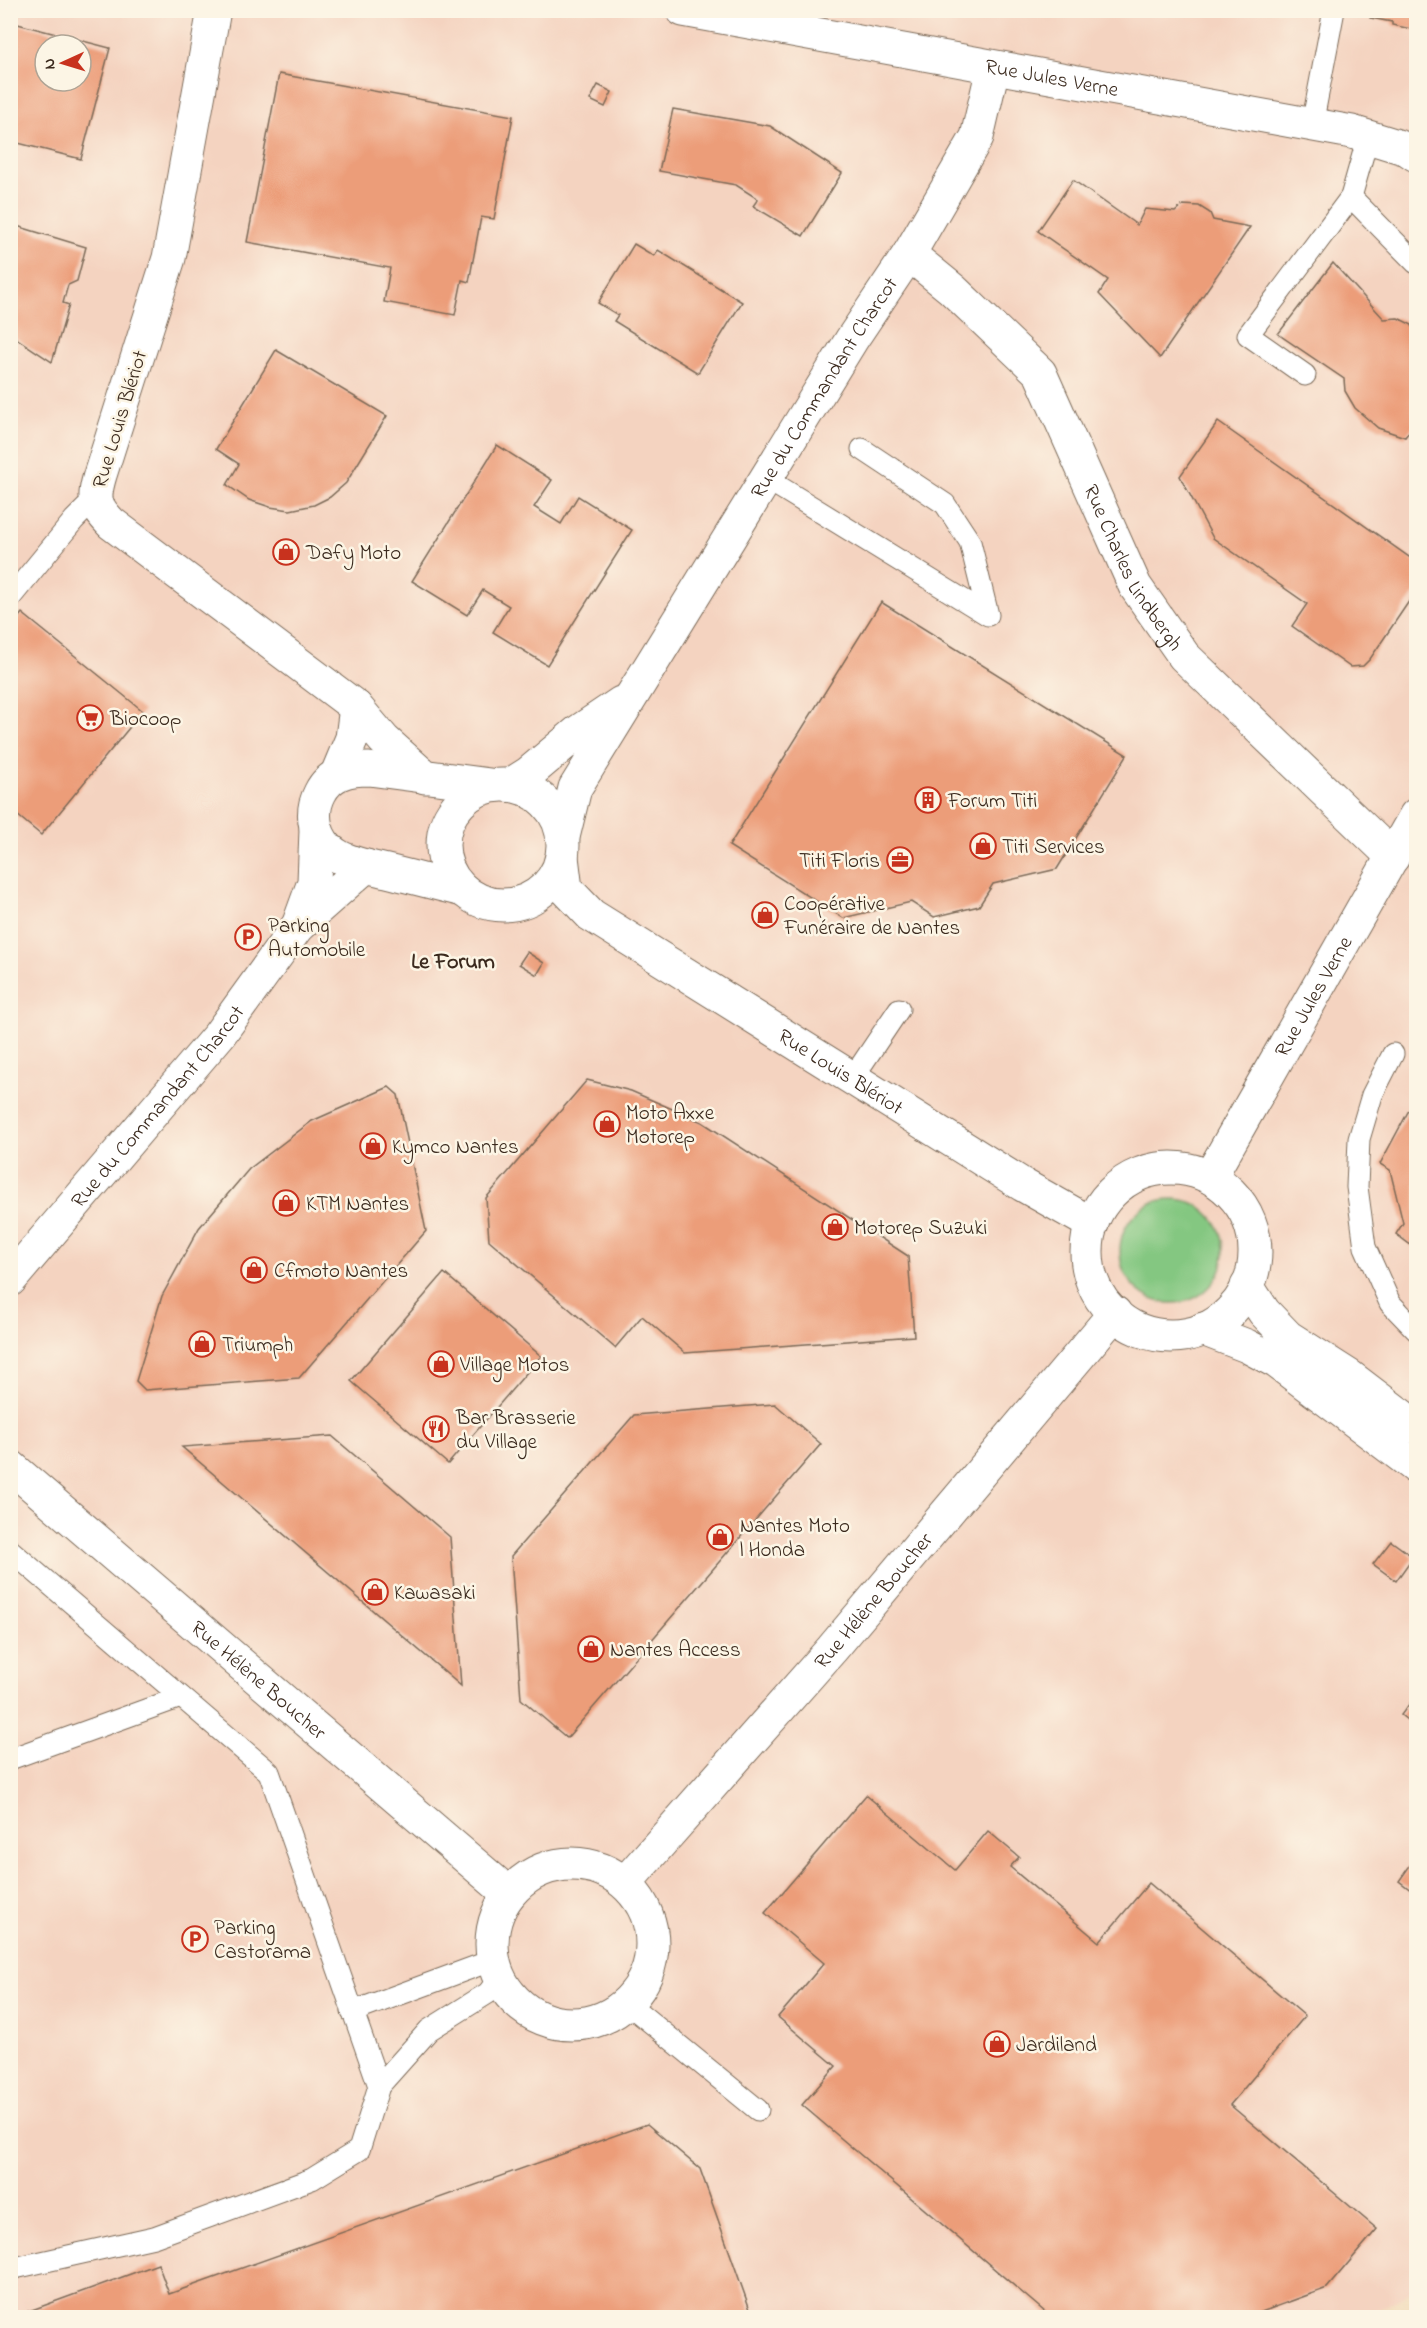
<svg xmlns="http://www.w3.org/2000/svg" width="1427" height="2328" viewBox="0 0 1427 2328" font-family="'Indie Flower',sans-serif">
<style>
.built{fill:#f4d3c0;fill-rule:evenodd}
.green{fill:#84c781;stroke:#607850;stroke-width:1.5}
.building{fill:#ec9d79;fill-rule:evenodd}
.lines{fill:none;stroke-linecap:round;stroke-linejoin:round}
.lane-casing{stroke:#7b6957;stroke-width:23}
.street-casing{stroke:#7b6957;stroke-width:35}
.lane{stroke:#fff;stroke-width:21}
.street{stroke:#fff;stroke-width:33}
.labels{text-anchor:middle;stroke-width:5;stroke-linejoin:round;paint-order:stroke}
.street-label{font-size:21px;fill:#3b2a1e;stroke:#fcf5e5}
.poi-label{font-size:21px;fill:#3b2a1e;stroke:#fcf5e5;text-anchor:start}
.neighbourhood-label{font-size:22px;font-weight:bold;fill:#3b2a1e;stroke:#fcf5e5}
</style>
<rect width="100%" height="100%" fill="#fcf5e5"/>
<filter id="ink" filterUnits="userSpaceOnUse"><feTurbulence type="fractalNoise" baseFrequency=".0167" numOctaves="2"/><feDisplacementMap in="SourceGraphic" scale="12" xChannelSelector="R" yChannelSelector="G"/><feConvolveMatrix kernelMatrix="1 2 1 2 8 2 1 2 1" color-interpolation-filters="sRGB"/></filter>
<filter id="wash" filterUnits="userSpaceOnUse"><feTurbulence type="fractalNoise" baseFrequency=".008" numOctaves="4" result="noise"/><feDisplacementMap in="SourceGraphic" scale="24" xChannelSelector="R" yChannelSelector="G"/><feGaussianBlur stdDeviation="1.35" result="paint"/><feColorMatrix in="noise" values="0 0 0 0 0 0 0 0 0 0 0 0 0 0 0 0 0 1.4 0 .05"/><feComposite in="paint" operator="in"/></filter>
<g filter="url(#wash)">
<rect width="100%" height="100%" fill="#f3dfc0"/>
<path class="built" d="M11,11H1416V2289L1361,2318H11ZM45,45H81V81H45Z"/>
<circle class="green" cx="1172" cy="1251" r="52"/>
<g id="blocks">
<g class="building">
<polygon points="1372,10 1416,10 1416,30 1392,25 1392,22 1370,18"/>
<path d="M10,22L110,48L81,159L10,141ZM45,45H81V81H45Z"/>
<polygon points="279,74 513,116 494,219 481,217 469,282 462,280 455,315 384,302 390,268 247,242"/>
<polygon points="598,85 612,92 605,107 590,100"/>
<polygon points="673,109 770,126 842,173 803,236 753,206 758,199 736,185 659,171"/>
<polygon points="1073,180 1137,225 1145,209 1175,212 1183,205 1199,206 1210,213 1213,220 1250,227 1160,358 1099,294 1108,280 1038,231"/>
<polygon points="10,224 86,247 77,281 68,285 63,303 69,305 52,362 10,334"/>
<polygon points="634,244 654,256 658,250 742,302 698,373 614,321 618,315 598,303"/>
<polygon points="1333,263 1384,319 1398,318 1412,325 1416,340 1416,425 1415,424 1405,437 1378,428 1355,408 1345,391 1344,379 1278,334"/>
<polygon points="276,350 387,416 346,483 330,497 314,505 290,510 270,507 249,500 227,485 239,464 216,449"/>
<polygon points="1218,422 1416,562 1416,591 1370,659 1363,666 1350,667 1292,626 1307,604 1213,538 1180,476"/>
<polygon points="497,445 552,480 534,507 561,524 578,496 632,530 547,665 493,632 509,606 483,590 467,615 412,581"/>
<polygon points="881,602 1127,755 1057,869 993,884 979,906 934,917 911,902 843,918 729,846"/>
<polygon points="22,613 143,711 41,835 10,809 10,628"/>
<polygon points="527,952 544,963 537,975 519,964"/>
<polygon points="587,1080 631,1091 702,1122 908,1256 914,1336 685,1353 642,1316 615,1348 489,1240 486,1198"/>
<polygon points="389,1087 398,1095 426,1231 299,1378 145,1390 136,1381 162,1296 199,1228 249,1169 312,1121"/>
<polygon points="1416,1097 1416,1249 1396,1234 1403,1223 1390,1170 1380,1164"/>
<polygon points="444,1273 541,1356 448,1464 351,1381"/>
<polygon points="775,1404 821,1444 567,1738 521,1699 511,1556 634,1415"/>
<polygon points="332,1436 450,1537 461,1686 182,1447"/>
<polygon points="1391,1541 1413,1557 1396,1581 1373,1564"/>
<polygon points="1416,1695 1416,1727 1401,1715"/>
<polygon points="866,1795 955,1870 988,1831 1019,1857 1010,1867 1099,1942 1149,1883 1305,2016 1230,2105 1377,2229 1327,2288 1245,2318 1052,2318 802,2105 836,2066 778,2017 824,1963 765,1913"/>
<polygon points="1416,1857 1416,1894 1399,1881"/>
<polygon points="647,2124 700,2169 753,2318 10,2318 158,2264 169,2294"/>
</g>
</g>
</g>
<g filter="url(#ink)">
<use href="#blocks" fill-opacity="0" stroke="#7b6957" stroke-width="1.5"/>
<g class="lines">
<g class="lane-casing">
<g id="lane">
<polyline points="1312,125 1334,10"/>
<polyline points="1351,197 1416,263"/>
<polyline points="1305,375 1248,335 1351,197 1368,137"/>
<polyline points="765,478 988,615 970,542 945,504 862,449"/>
<polyline points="10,598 74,520 95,499"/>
<polyline points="1393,1054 1372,1095 1359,1139 1357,1187 1365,1247 1390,1303 1416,1330"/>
<polyline points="852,1079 899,1009"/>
<polyline points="10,1550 269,1772 379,2086"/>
<polyline points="10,1759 181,1697"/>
<polyline points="627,2003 758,2110"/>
<polyline points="352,2012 493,1960"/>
<polyline points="10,2269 154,2237 312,2179 359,2150 379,2086 429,2030 488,1993 499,1978"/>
</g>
</g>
<g class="street-casing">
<g id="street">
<path d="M214,10L169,258L100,475C93,499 94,505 111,523L356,707L384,740L425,777"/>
<path id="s1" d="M683,10L1352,132L1407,149L1416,155"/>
<path id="s2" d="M909,254L952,289L1040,373L1135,586L1184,656L1393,857"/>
<polyline points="337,774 352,738 356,707"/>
<circle cx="503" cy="845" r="60"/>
<polyline points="510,785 529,773 578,732 621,703"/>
<path id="s3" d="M563,837L575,788L588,767L852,339L909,254L977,137L993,68"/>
<path id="s4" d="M562,857L566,889L591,915L1023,1185L1092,1224"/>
<path d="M463,890C437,884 412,877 387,871C371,867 349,864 335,854C315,841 309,814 320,793C330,773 348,769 369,769L490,785"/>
<polyline points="298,926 314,882 316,830"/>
<circle cx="1171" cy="1252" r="84"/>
<path id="s5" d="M1210,1177L1416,815"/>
<path id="s6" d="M10,1280L219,1035L297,927L366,866"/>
<polyline points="1247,1286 1264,1312 1288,1337 1349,1376 1416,1427"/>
<polyline points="1203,1329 1247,1346 1277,1362 1416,1467"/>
<path id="s7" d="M10,1466L509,1894"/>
<circle cx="572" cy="1944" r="80"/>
<path id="s8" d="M625,1883L832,1649L1115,1313"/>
</g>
</g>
<use href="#lane" class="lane"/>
<use href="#street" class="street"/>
</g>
</g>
<defs>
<g id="shop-ring" transform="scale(1.35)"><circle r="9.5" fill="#fcf5e5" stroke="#c8321e" stroke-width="1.5"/><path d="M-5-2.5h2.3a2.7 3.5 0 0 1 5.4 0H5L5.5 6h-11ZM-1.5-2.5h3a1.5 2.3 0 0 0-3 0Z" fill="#c8321e"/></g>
<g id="supermarket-ring" transform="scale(1.35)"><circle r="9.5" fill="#fcf5e5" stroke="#c8321e" stroke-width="1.5"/><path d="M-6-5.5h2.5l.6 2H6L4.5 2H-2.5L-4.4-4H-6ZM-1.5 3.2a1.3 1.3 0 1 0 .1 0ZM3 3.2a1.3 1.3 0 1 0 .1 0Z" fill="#c8321e"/></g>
<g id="building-ring" transform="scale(1.35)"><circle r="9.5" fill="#fcf5e5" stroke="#c8321e" stroke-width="1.5"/><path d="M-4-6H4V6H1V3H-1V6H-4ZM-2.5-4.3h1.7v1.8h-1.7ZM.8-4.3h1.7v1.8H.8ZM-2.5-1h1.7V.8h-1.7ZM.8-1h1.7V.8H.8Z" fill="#c8321e"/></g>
<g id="office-ring" transform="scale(1.35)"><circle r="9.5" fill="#fcf5e5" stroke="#c8321e" stroke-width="1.5"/><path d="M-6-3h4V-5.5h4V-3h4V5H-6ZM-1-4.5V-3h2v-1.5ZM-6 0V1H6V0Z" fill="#c8321e"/></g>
<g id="parking-ring" transform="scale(1.35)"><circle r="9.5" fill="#fcf5e5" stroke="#c8321e" stroke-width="1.5"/><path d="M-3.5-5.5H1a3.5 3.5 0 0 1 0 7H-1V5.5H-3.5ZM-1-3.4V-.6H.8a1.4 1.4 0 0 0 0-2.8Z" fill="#c8321e"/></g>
<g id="restaurant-ring" transform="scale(1.35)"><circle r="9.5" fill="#fcf5e5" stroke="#c8321e" stroke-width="1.5"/><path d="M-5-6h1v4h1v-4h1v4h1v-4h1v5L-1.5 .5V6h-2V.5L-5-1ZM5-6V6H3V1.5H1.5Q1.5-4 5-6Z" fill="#c8321e"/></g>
</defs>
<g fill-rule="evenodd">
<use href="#shop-ring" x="286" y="552"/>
<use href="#supermarket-ring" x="90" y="718"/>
<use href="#building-ring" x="928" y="800"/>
<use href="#shop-ring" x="983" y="846"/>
<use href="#office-ring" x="900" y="860"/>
<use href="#shop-ring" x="765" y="915"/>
<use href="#parking-ring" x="248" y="937"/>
<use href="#shop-ring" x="607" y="1124"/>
<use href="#shop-ring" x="373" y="1146"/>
<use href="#shop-ring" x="286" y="1203"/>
<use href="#shop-ring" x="835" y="1227"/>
<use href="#shop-ring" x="254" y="1270"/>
<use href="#shop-ring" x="202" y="1344"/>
<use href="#shop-ring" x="441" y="1364"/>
<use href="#restaurant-ring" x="436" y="1429"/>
<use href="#shop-ring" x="720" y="1537"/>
<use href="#shop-ring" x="375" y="1592"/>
<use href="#shop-ring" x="591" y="1649"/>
<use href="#parking-ring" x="195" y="1939"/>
<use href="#shop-ring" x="997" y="2044"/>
</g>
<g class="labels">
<g class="street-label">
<text dy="7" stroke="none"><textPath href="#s1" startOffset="375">Rue Jules Verne</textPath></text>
<text dy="7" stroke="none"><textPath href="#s3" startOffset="522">Rue du Commandant Charcot</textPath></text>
<text transform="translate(119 419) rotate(-73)" y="7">Rue Louis Blériot</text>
<text dy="7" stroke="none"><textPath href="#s2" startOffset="393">Rue Charles Lindbergh</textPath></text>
<text dy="7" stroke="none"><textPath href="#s5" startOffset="208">Rue Jules Verne</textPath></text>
<text dy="7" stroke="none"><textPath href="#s4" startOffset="363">Rue Louis Blériot</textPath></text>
<text dy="7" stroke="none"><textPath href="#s6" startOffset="228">Rue du Commandant Charcot</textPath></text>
<text dy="7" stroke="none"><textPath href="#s8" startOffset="376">Rue Hélène Boucher</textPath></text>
<text dy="7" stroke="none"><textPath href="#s7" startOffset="328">Rue Hélène Boucher</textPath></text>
</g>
<g class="poi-label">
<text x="306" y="559">Dafy Moto</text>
<text x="110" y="725">Biocoop</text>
<text x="948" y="807">Forum Titi</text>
<text x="1002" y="853">Titi Services</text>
<text x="880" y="867" text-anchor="end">Titi Floris</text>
<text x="784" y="910">Coopérative<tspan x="784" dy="24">Funéraire de Nantes</tspan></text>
<text x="268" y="932">Parking<tspan x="268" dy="24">Automobile</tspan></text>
<text x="626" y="1119">Moto Axxe<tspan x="626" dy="24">Motorep</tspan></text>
<text x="392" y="1153">Kymco Nantes</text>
<text x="306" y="1210">KTM Nantes</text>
<text x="854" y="1234">Motorep Suzuki</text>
<text x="274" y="1277">Cfmoto Nantes</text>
<text x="222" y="1351">Triumph</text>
<text x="460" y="1371">Village Motos</text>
<text x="456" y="1424">Bar Brasserie<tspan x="456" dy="24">du Village</tspan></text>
<text x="740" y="1532">Nantes Moto<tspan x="740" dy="24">| Honda</tspan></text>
<text x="394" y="1599">Kawasaki</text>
<text x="610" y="1656">Nantes Access</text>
<text x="214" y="1934">Parking<tspan x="214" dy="24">Castorama</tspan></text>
<text x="1016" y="2051">Jardiland</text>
</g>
<g class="neighbourhood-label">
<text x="453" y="968">Le Forum</text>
</g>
</g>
<rect width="1427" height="2328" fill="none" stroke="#fcf5e5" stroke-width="36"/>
<g transform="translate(63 63) rotate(266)"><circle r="28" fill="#fcf5e5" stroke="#afa495" stroke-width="1.5"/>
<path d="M0-4.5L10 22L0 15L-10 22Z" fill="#c8321e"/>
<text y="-9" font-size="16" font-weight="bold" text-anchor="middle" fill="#3b2a1e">N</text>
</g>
</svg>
